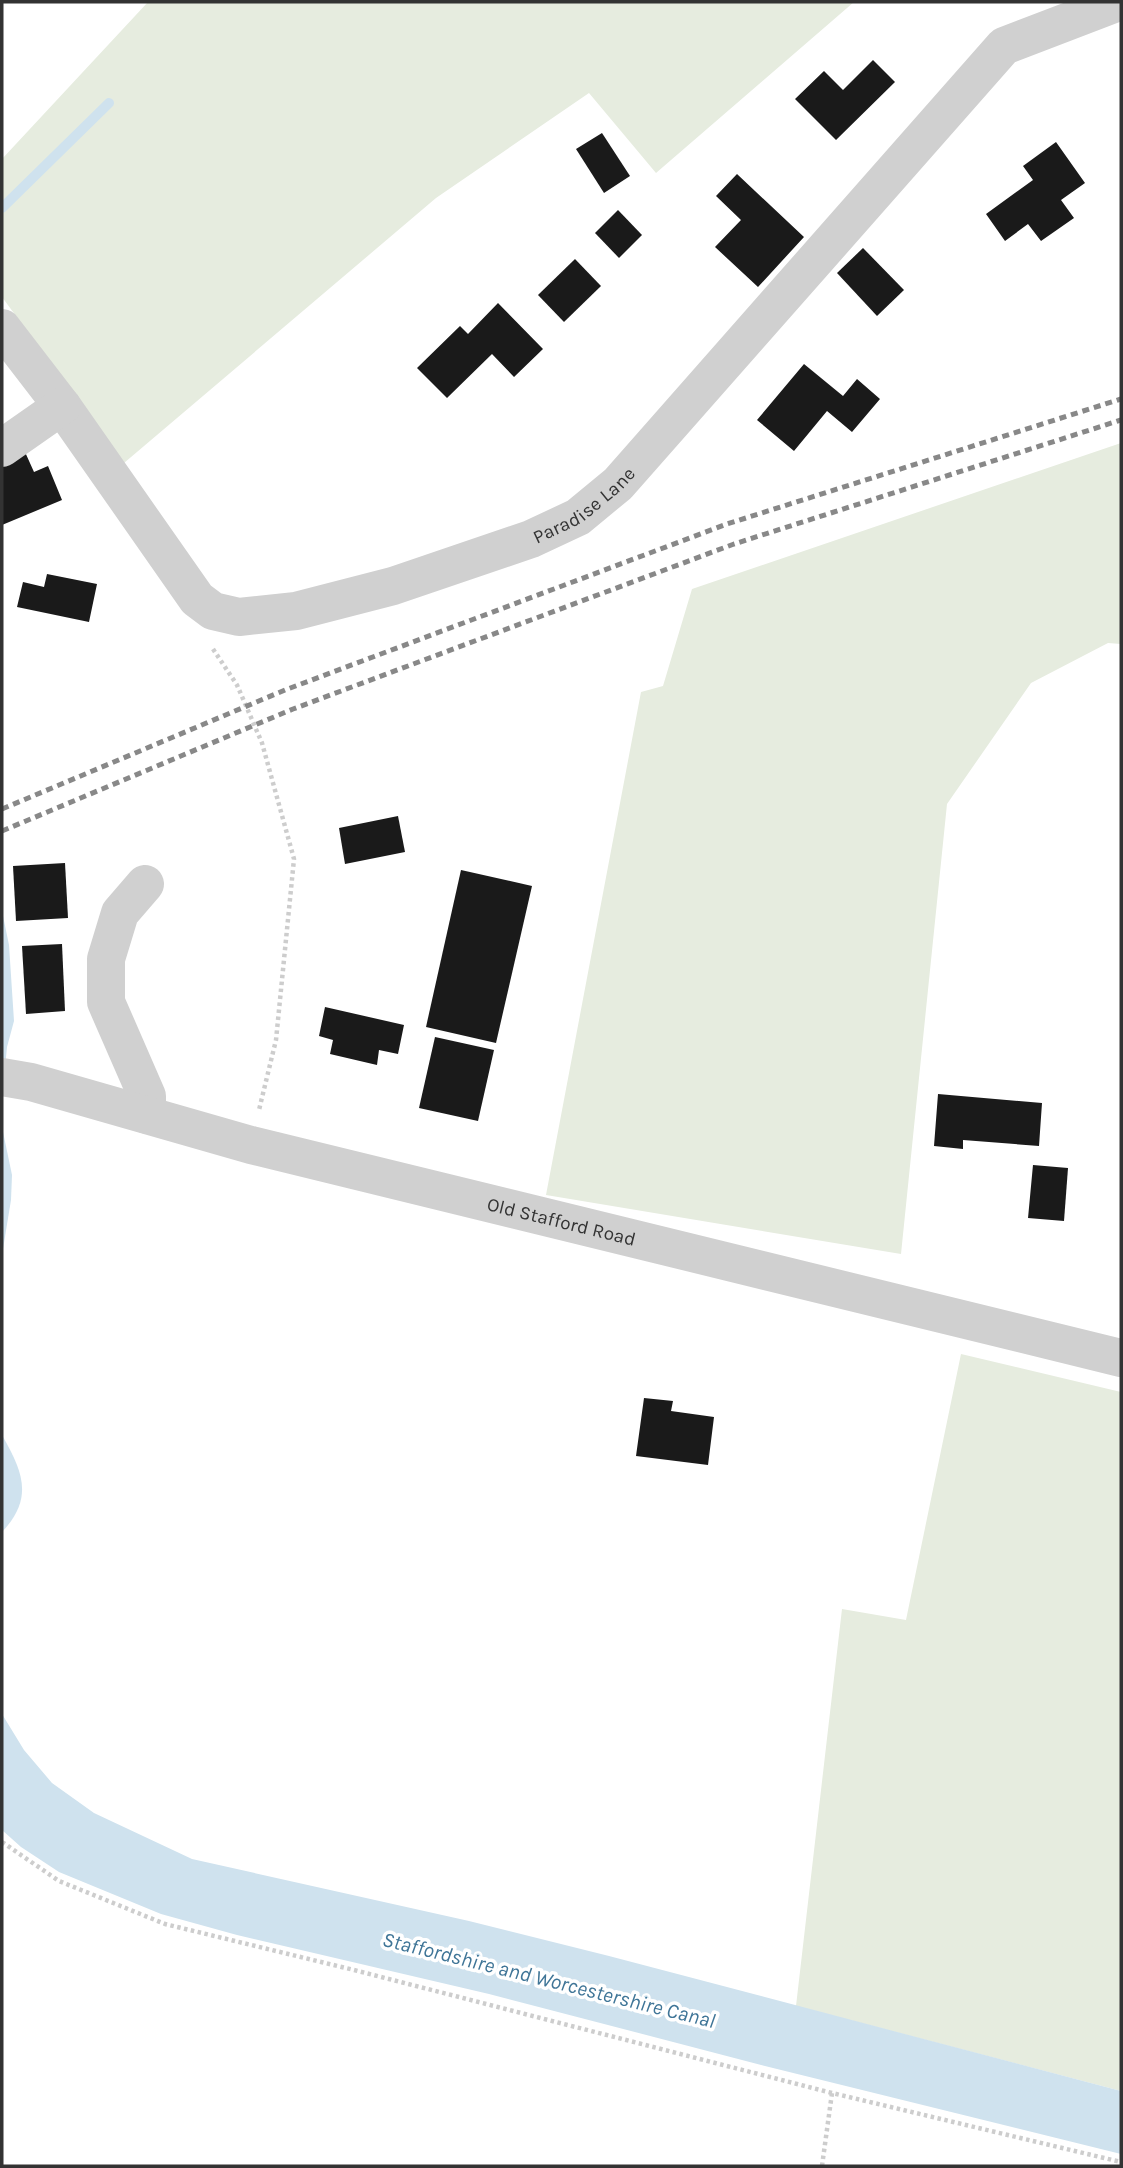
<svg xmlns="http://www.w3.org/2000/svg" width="1123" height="2168" viewBox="0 0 1123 2168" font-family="Karla,sans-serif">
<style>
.green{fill:#e6ecdf}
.water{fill:#cfe2ee}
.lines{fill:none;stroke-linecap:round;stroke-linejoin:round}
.stream{stroke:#cfe2ee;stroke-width:10}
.building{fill:#1a1a1a}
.path{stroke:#cdcdcd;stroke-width:4.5;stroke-dasharray:3.5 3.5;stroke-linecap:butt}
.minor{stroke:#d0d0d0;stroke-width:38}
.rail{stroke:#888;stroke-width:5;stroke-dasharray:7 5;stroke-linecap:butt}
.labels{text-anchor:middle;stroke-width:7;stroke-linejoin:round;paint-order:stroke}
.street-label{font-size:19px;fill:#333;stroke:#fff}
.water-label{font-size:21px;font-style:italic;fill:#3f7597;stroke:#fff}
</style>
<rect width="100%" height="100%" fill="#fff"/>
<g class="green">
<polygon points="148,2 854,2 656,173 589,93 436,198 124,463 2,297 2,159"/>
<polygon points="1121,443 1121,644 1108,643 1031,683 947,804 901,1254 546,1195 641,692 663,686 692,589"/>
<polygon points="961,1354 1121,1392 1121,2091 796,2006 842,1609 906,1620"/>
</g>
<g class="water">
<polygon points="2,911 9,945 14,1021 7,1047 2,1100"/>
<polygon points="2,1127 12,1175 11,1200 2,1255"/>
<path d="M2,1435C23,1472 34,1498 2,1532Z"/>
<polygon points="2,1714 24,1750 52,1783 94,1813 192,1859 469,1921 609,1956 1121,2091 1121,2154 773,2068 489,1994 237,1935 161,1914 59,1872 21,1847 2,1830"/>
</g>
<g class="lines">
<polyline class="stream" points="2,208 109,103"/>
</g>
<g class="building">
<polygon points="873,60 895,82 836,140 795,99 824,71 843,90"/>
<polygon points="602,133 630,176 604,193 576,149"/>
<polygon points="1056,142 1085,183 1061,200 1074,218 1041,241 1028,224 1005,241 986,214 1033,180 1023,166"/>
<polygon points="737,174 804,237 758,287 715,247 741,220 716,196"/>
<polygon points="618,210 642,235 619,258 595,233"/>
<polygon points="863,248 904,290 877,316 837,273"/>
<polygon points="575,259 601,286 564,322 538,295"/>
<polygon points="498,303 543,349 514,377 492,354 447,398 417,368 460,326 468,334"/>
<polygon points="804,364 843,396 857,379 880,399 852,432 827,411 794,451 757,420"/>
<polygon points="25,452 34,472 48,466 62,500 2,525 2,462"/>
<polygon points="47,574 97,584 89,622 17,607 23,582 44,587"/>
<polygon points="398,816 405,852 345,864 339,828"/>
<polygon points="65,863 68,918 16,921 13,866"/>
<polygon points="461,870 532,886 496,1043 426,1027"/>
<polygon points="62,944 65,1011 26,1014 22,946"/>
<polygon points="325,1007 404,1025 398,1054 379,1050 377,1065 330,1054 333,1040 319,1036"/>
<polygon points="435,1037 494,1050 478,1121 419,1108"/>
<polygon points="938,1094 1042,1103 1039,1146 963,1140 963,1149 934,1146"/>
<polygon points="1033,1165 1068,1168 1064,1221 1028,1218"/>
<polygon points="644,1398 673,1401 671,1411 714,1417 708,1465 636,1456"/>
</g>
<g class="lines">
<g class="path">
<polyline points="213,649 237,685 262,743 294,859 276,1040 259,1110"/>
<polyline points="2,1842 59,1881 165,1924 354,1970 832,2093 1121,2162"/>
<polyline points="822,2166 832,2093"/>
</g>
<g class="minor">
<path id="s1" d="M2,328L62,406L197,599L213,611L239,617L296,611L393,586L531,539L578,517L618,484L1004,46L1119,2"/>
<polyline points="2,448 62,406"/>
<polyline points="145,884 120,913 106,959 106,1002 147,1096 147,1115"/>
<path id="s2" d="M2,1077L31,1082L251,1145L1121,1358"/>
</g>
<g class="rail">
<polyline points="2,809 285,690 727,524 1121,399"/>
<polyline points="2,831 293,709 734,544 1121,420"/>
</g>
</g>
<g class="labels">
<g class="street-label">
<text dy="7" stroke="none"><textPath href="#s1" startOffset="747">Paradise Lane</textPath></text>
<text dy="7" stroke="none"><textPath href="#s2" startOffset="578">Old Stafford Road</textPath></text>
</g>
<g class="water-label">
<text transform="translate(549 1980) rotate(14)" y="7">Staffordshire and Worcestershire Canal</text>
</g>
</g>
<rect width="1123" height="2168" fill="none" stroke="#333333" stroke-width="7"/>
</svg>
